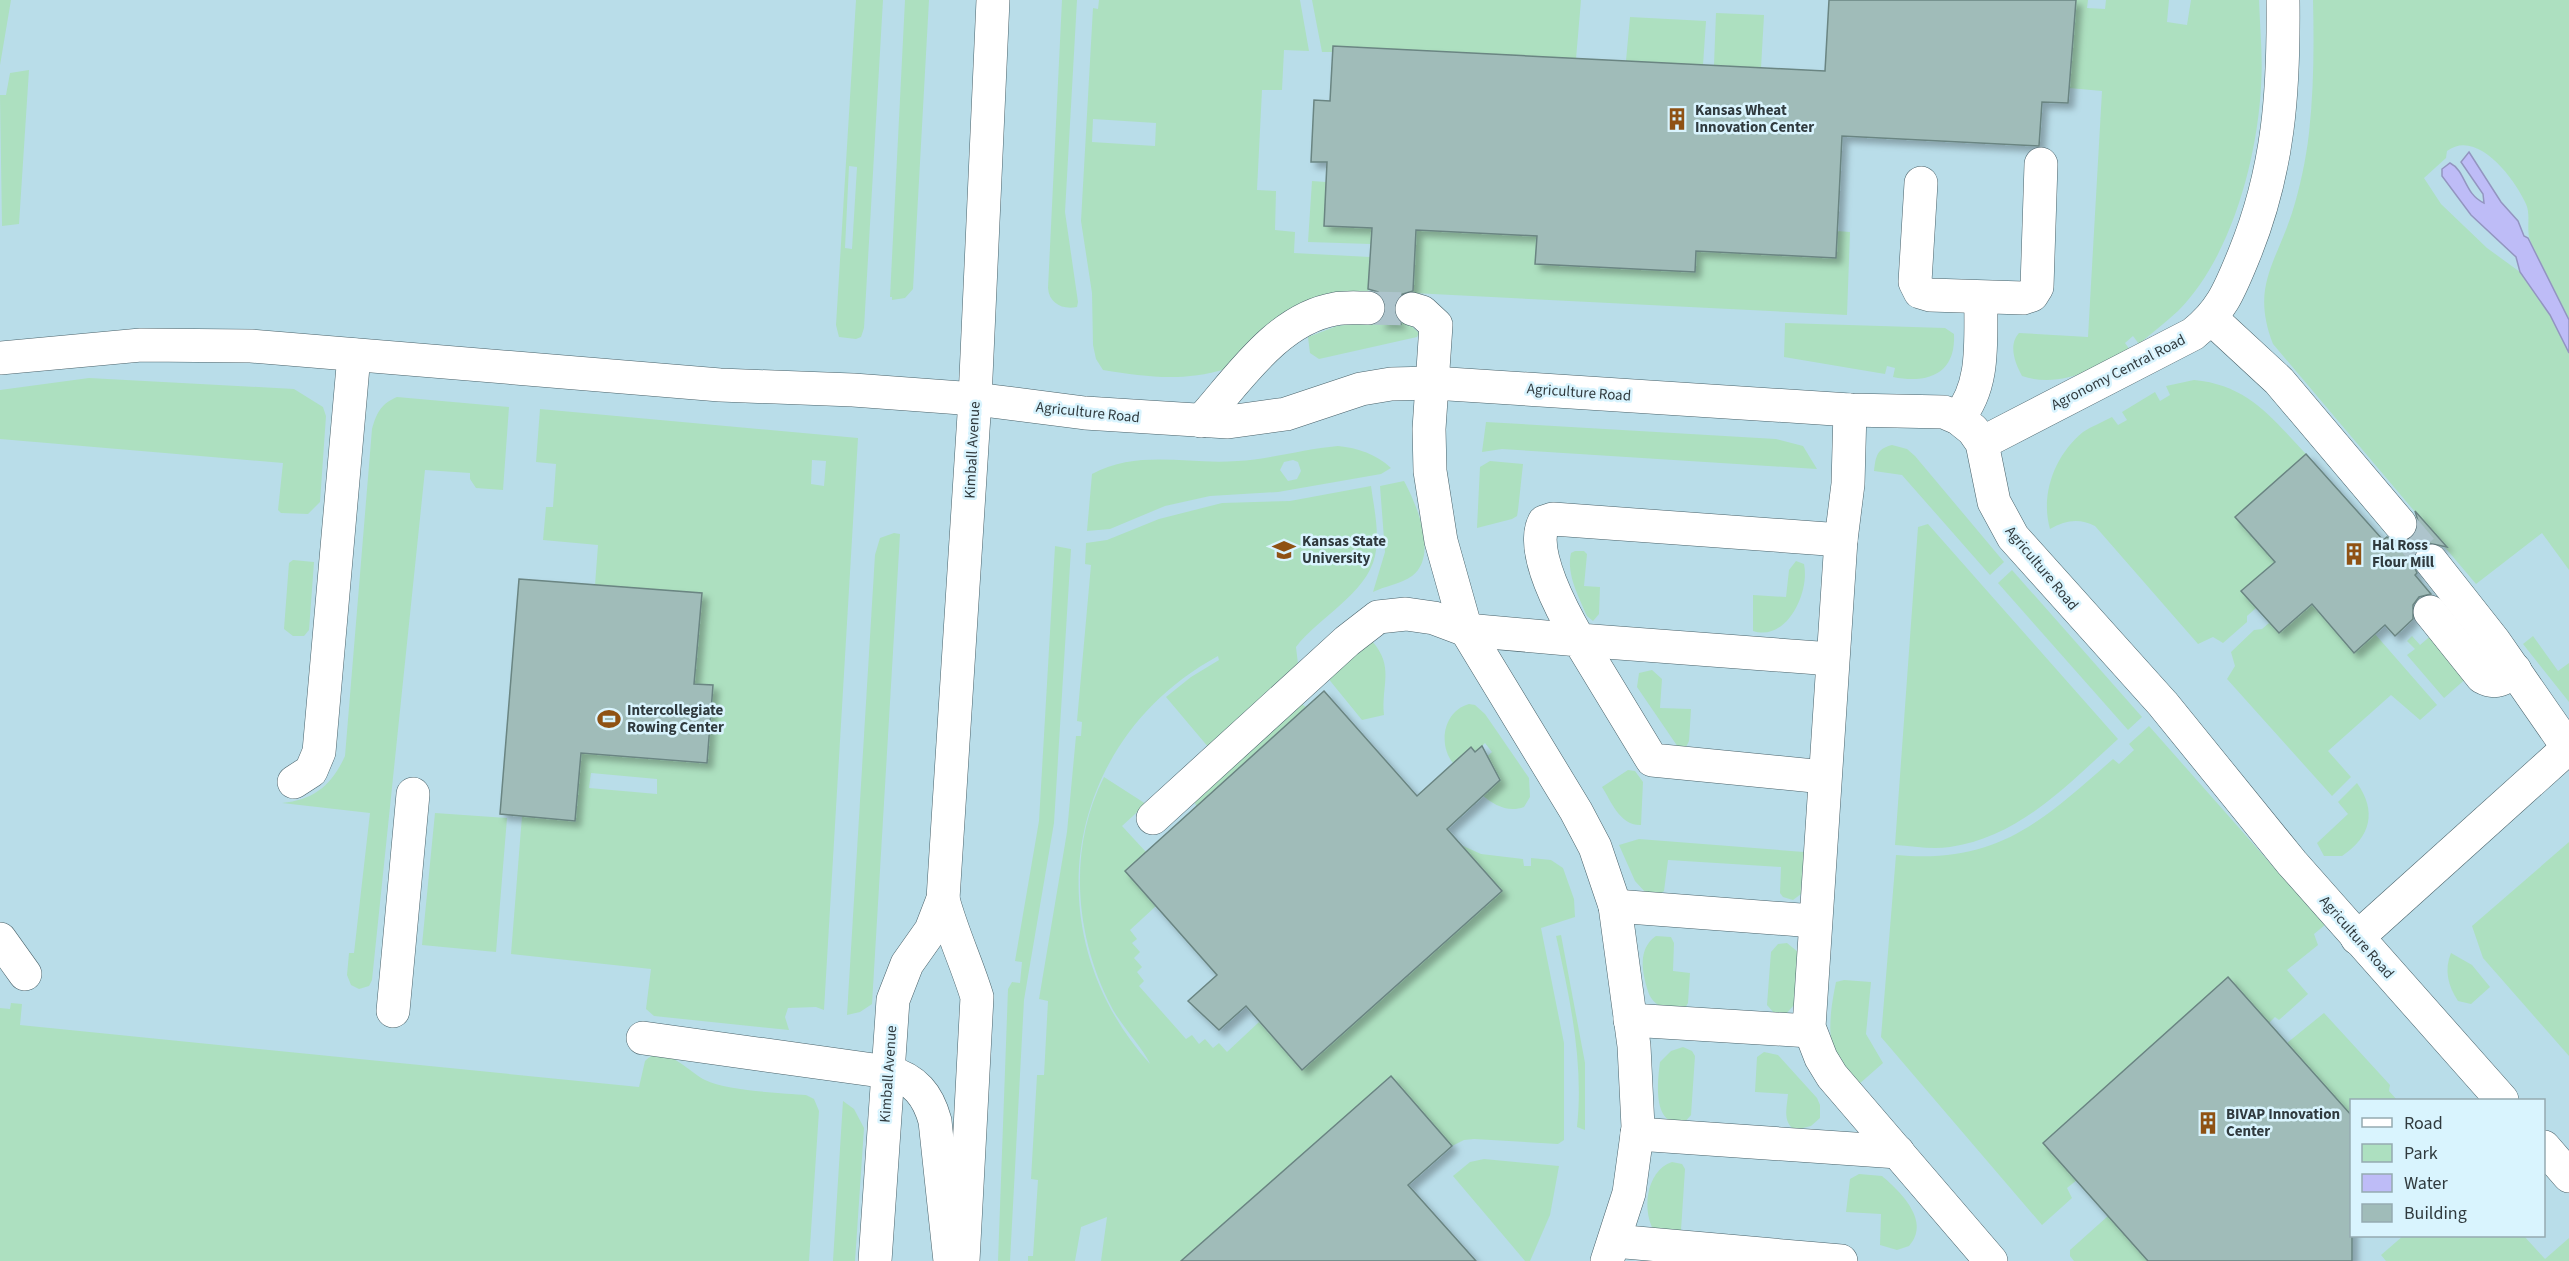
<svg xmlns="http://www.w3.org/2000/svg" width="2569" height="1261" viewBox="0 0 2569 1261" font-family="'Source Sans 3',sans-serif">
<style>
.built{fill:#b9dde9;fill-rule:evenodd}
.green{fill:#ade0c0;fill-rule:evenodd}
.water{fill:#bebcf7;stroke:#9395c0;stroke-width:1.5}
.building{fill:#a0bcb9;stroke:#6a8582;stroke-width:1.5;filter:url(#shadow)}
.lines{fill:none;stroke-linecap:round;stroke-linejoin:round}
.minor-tunnel{stroke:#adc4cc;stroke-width:33;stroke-dasharray:33 16;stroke-linecap:butt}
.minor-casing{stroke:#496169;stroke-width:34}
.major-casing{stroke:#496169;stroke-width:34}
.minor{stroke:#fff;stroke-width:33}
.major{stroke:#fff;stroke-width:33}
.labels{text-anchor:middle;stroke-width:5;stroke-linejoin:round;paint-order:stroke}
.poi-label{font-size:15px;font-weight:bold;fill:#303a3e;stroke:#d9f4fe;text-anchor:start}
.street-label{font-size:15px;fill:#303a3e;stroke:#d9f4fe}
</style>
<defs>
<filter id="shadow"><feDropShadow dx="5.5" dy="5.5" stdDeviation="3" flood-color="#0004"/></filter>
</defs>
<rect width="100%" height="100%" fill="#cce7f0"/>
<path class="built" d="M0,0H2569V1261H0ZM2352,1100H2544V1236H2352Z"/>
<g class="green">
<polygon points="0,0 11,0 0,65"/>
<path d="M856,0H883L864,328L861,337L856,339L839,337L836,325ZM849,166L857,167L852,249L845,248Z"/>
<polygon points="905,0 929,0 913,289 905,298 892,300 892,297 890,297"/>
<path d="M1062,0H1077L1065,212L1078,302L1077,307C1062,310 1049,303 1048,288Z"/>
<path d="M1099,0H1300L1309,51L1284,50L1282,90H1262L1257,190L1276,191L1275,230L1295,232L1294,253L1370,257L1368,301L1226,369C1181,382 1148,377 1103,370L1096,359L1093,345L1092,293L1081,221L1093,8L1098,9ZM1093,119L1156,123L1155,146L1092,142Z"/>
<polygon points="1312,0 1581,0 1576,59 1333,46 1333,52 1322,52"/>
<path d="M2076,0H2088L2087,8L2105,9L2106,0H2169L2167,22L2187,25L2191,0H2259C2260,29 2263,58 2261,87C2257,160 2231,258 2178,311C2166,322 2152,333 2139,344L2133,336L2125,343L2130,350C2097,368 2060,389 2022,376C2015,363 2008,345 2019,333L2088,337L2102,91L2069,88Z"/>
<path d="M2313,0H2569V320C2556,294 2539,267 2530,240C2526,229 2531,215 2526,204C2515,179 2477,128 2447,151L2446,158L2424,178L2441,204L2487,248L2520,272L2550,315L2569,353V570L2542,533L2476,584L2273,344C2251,287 2275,265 2292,213C2300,188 2306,159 2309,133C2314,89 2314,44 2313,0Z"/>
<polygon points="1716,13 1764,15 1761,68 1714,65"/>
<polygon points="1630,17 1706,21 1703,65 1626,61"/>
<polygon points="29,70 19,224 2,226 0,95 6,95 10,73"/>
<polygon points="1312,181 1326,182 1324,226 1371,228 1371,244 1308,242"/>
<polygon points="1416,230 1537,236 1535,263 1695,272 1696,251 1835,258 1837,231 1850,232 1847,315 1413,293"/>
<polygon points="1378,321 1408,323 1419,333 1417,337 1319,359 1310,353 1308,337 1337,326"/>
<path d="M1785,323L1945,328L1954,334C1956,374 1928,384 1893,377L1895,368L1887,366L1885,374L1784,357Z"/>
<polygon points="89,378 294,389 323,407 326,416 320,502 308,514 281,513 278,510 283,463 0,439 0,390"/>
<path d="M2194,380C2248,385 2271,417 2306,454L2235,517L2275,562L2242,591L2256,608L2247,616V622L2223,643L2213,637L2198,644L2095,526C2079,518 2066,520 2050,529C2040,494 2055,455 2083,432C2092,426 2103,422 2112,417L2118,425L2127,420L2122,412L2155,392L2160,401L2170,395L2166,386Z"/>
<path d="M397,397L509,407L503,490L476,488L470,479V473L425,470L372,980L369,986L359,989L351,985L347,975L349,953H354L370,813L282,803C314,800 332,785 345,756L372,429C377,412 381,404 397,397Z"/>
<path d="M540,409L858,438L824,1010L816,1007L788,1008L785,1017L789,1030L654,1016L646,1009L651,969L511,954L522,816L575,820L581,753L706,763L713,686L686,683L701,593L595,585L598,545L543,540L546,507H553L556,464L536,462ZM812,460L826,461L824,486L811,484ZM591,773L657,779V794L589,788Z"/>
<polygon points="1486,422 1776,439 1803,446 1817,469 1502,449 1482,452"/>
<path d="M1892,445L1907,449L1915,456L2004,562L1990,575L1902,475L1874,471C1876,457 1876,449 1892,445Z"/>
<path d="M1338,446C1358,448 1376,454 1391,468L1381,474L1278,492L1210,496L1165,506L1110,529L1087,531L1092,474C1139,449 1188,465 1237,461C1271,459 1304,449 1338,446ZM1293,460L1298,462L1301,471L1297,479L1288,481L1280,470L1284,462Z"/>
<polygon points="1490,461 1523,464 1518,510 1517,516 1512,519 1477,528 1480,467"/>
<path d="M1404,481C1416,503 1439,556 1412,576C1401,584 1385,586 1373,592L1385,552L1380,486Z"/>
<path d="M1371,486C1374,508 1380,534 1375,556C1367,593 1318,618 1296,647L1298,664L1209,748L1166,697L1191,677L1219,660L1218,656C1064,740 1032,933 1150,1064C1147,1054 1119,1022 1112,1008C1075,937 1067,850 1104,777L1146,804L1122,826L1146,852L1125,871L1156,906L1130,930L1137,939L1132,943L1140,952L1134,958L1142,967L1137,972L1144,981L1139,986L1186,1039L1192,1035L1199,1044L1205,1039L1213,1048L1219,1043L1227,1052L1259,1022L1302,1070L1502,891L1461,845L1481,854L1523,859L1524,866H1531V858L1551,860L1563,868L1574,899L1575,917L1541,928L1564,1043V1140L1558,1144L1474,1139L1464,1140L1452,1146L1390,1077L1181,1261H1101L1107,1217L1081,1227L1075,1261H1028V1256H1033L1038,1180L1031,1179L1037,1075H1044L1048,1001L1039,999L1067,832L1076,736H1081L1082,722L1077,721L1091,565L1085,564L1086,543L1107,540L1159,519L1222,503L1290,501Z"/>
<path d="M1928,524L2118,739C2068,784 2020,837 1950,847C1932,850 1913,846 1895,845L1918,527Z"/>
<polygon points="894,533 900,534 872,1004 860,1012 847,1015 875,555 880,538"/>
<polygon points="1055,546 1071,549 1054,823 1024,1000 1010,1261 998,1261 1008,989 1012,982 1020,983 1022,962 1015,961 1039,821"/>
<path d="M1575,551H1584L1587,554L1584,586L1600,587L1599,614L1593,621L1587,616C1579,597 1566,574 1571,553Z"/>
<polygon points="293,560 314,562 309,630 304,636 293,636 284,629 289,563"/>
<path d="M1796,561L1804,564C1810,592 1787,642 1753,631V595L1786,597L1789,570Z"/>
<polygon points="2012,570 2142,717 2128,730 1998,583"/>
<polygon points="2312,604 2354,652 2375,634 2437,705 2420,720 2391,695 2328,751 2351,777 2332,796 2227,679 2235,666 2231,652 2254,630 2262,629 2269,623 2279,633"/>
<polygon points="2434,633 2469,676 2444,698 2407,655 2415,649 2407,641 2412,636 2420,645"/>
<polygon points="2533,636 2558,671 2569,663 2569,702 2523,644"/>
<path d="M1372,641C1395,667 1381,685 1384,715L1362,720L1327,677Z"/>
<polygon points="1652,670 1662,679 1660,708 1691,709 1689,741 1686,747 1678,747 1637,687 1639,673"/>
<polygon points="1302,704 1307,708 1197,807 1193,800"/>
<path d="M1469,704L1475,705L1485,714L1529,778L1530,797L1524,807C1508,813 1494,805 1482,795L1479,764L1492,752L1485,743L1472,756L1453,763C1438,745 1443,711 1469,704Z"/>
<path d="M2149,726L2325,925L2314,934L2318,945L2287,970L2308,994L2279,1020L2275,1017L2269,1023L2228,977L2044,1142L2077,1180L2067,1188L2072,1198L2042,1225L1881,1037L1896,855C1998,864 2041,822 2113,759L2119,764L2134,750L2129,744Z"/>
<path d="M1628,770L1635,771L1643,782L1641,825C1620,826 1611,801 1602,787Z"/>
<path d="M2357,783C2377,811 2371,837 2342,856H2324L2317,843L2348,814L2338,802Z"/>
<polygon points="435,813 507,818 496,952 422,945"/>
<polygon points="1639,839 1804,852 1801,894 1793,900 1783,897 1780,893 1781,867 1668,860 1664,891 1660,894 1646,893 1635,881 1619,845"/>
<polygon points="2569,842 2569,1056 2483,958 2472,926"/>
<path d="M1561,935L1585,1063V1130L1577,1127C1584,1064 1570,998 1556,936Z"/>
<path d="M1656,936L1671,937L1674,943L1673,971L1690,973L1688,1003L1684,1010C1669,1009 1656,1009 1649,994C1642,973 1637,949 1656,936Z"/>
<polygon points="1787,943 1798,952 1794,1005 1785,1015 1774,1013 1767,1005 1771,952 1778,944"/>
<path d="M2451,953L2472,965L2490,987L2471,1004L2458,1001C2448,986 2444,970 2451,953Z"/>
<path d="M1844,980L1871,982L1866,1034L1883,1063L1858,1085C1851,1076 1840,1065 1835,1054C1826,1034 1832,1002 1836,982Z"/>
<path d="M11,1003L22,1004L20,1025L639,1087L645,1061C663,1041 689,1072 705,1080C727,1091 781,1093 806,1095L814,1099L819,1111L809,1261H0V1008L10,1009Z"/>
<polygon points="2324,1013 2390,1085 2389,1091 2397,1100 2352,1100 2351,1116 2287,1043"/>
<path d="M1683,1047L1692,1051L1695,1056L1691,1115L1684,1123C1679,1122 1673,1122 1669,1120C1654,1111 1658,1077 1660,1062L1671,1051Z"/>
<path d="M1764,1052L1778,1055L1817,1098L1820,1105V1118L1811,1126L1795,1130C1782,1122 1787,1107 1788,1094L1755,1092L1757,1057Z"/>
<polygon points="843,1101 854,1109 864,1128 855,1261 833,1261"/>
<polygon points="1484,1159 1559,1166 1550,1215 1530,1261 1525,1261 1453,1176 1470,1162"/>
<path d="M1672,1162L1682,1164L1685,1169L1681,1230L1680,1234H1656C1641,1214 1645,1171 1672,1162Z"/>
<path d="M1859,1174L1882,1176C1902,1193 1931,1222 1909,1246L1897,1250L1880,1245L1881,1214L1846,1212L1850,1179Z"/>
<polygon points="2108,1216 2149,1261 2074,1261 2070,1256 2070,1250"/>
<polygon points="2403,1236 2524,1236 2545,1259 2569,1238 2569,1261 2386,1261 2381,1255"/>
</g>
<path class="water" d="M2469,152L2501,202L2518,221L2524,236L2528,238L2569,320V353L2550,315L2520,272L2516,257L2471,215L2442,176V169L2450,163C2466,171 2464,194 2484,203L2483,194L2461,162Z"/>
<g class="building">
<polygon points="1829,0 2076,0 2068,103 2042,102 2039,146 1842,136 1836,258 1696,251 1695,272 1535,264 1537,236 1416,230 1413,291 1400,295 1394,304 1394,314 1401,324 1379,323 1384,317 1387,308 1384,298 1378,292 1368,289 1372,228 1324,226 1327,162 1311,162 1314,100 1330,101 1333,46 1825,71"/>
<polygon points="2306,454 2383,540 2387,537 2394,542 2403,542 2413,538 2418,530 2418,521 2415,511 2447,547 2428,543 2419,547 2414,554 2413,564 2417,573 2415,575 2431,594 2419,597 2413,605 2413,619 2395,636 2385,625 2354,653 2312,604 2279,633 2241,591 2275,562 2235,517"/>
<polygon points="519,579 702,593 694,684 713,685 707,763 581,753 575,821 500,814"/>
<polygon points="1324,691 1417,796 1471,747 1475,752 1482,746 1500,780 1447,829 1502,891 1302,1070 1246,1006 1219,1030 1188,1001 1217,975 1125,871"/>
<polygon points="2228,977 2352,1116 2352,1261 2148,1261 2043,1143"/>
<polygon points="1391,1076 1452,1146 1408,1185 1476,1261 1181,1261"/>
</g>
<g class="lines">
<g class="minor-tunnel">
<polyline points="1368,308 1412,309"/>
<polyline points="2400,524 2431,561"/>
</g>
<g class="minor-casing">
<g id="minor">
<polyline points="1921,183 1915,282 1920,292 1930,295 2023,298 2032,295 2037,287 2041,164"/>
<polyline points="1412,309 1422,312 1436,325 1429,429 1430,471 1441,541 1466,630 1576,811 1595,847 1615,906 1634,1046 1638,1127 1629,1193 1607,1261"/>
<polyline points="2212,319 2279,381 2400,524"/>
<polyline points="0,358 141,345 251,346 720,385 853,390 975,399 1085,413 1228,422 1286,414 1361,389 1391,384 1433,383 1850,410 1944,412 1958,418 1973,430 1982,443 1994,502 2013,537 2163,704 2292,863 2502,1100"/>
<polyline points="1850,410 1848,484 1841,540 1809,1027 1821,1058 1832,1076 1991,1261"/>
<path d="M1958,418C1986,385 1980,339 1981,298"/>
<path d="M1201,421C1238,380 1277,319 1335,309C1345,307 1357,308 1368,308"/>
<path d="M1982,443L2193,334C2222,311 2230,289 2244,255C2279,170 2284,91 2283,0"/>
<polyline points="2431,561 2494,641 2569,749"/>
<path d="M2430,612L2482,677C2496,685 2504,679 2515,670"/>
<path d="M1832,659L1579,640C1564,614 1529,551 1544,522L1553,519L1841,540"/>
<polyline points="294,782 311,771 319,752 354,355"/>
<polyline points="1153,818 1347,641 1378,617 1406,614 1434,618 1466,630 1579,640 1652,760 1824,777"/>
<polyline points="1615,906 1814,921"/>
<polyline points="2357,938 2568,748"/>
<polyline points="0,939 25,974"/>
<polyline points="393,1011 413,794"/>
<polyline points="1630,1020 1810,1031"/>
<path d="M643,1038L888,1072C915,1079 928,1095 935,1121L950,1261"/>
<polyline points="1637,1134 1898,1152"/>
<polyline points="2544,1147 2569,1176"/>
<polyline points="1614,1241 1841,1261"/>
</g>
</g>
<g class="major-casing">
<g id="major">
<path d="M943,899C952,933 967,964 977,997L963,1261"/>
<polyline points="875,1261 893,1000 907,964 931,930 943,899 975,399 993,0"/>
</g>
</g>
<use href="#minor" class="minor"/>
<use href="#major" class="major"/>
</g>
<defs>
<g id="building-bare" transform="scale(1.8)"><path d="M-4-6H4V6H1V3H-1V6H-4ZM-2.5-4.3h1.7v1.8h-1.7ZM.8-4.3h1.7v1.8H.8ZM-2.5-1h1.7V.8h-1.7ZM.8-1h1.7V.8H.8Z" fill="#8f5214" stroke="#d9f4fe" stroke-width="2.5" paint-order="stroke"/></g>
<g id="university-bare" transform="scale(1.8)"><path d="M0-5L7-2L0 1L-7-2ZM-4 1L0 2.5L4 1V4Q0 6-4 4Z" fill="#8f5214" stroke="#d9f4fe" stroke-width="2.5" paint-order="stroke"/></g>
<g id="stadium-bare" transform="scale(1.8)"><path d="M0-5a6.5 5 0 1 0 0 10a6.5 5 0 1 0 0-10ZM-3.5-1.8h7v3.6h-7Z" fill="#8f5214" stroke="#d9f4fe" stroke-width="2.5" paint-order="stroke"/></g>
</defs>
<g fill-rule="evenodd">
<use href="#building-bare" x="1677" y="119"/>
<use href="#university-bare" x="1284" y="550"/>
<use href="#building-bare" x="2354" y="554"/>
<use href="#stadium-bare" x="609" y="719"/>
<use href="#building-bare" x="2208" y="1123"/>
</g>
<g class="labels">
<g class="poi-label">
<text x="1695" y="115">Kansas Wheat<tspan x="1695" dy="17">Innovation Center</tspan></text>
<text x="1302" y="546">Kansas State<tspan x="1302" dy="17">University</tspan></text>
<text x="2372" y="550">Hal Ross<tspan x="2372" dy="17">Flour Mill</tspan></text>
<text x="627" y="715">Intercollegiate<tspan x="627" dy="17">Rowing Center</tspan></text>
<text x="2226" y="1119">BIVAP Innovation<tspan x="2226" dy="17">Center</tspan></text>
</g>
<g class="street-label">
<text transform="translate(2118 372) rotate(-27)" y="5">Agronomy Central Road</text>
<text transform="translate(1579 392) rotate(4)" y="5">Agriculture Road</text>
<text transform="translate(1088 412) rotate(6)" y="5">Agriculture Road</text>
<text transform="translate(972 450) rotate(-87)" y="5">Kimball Avenue</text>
<text transform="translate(2042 568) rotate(50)" y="5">Agriculture Road</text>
<text transform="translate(2357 937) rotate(49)" y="5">Agriculture Road</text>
<text transform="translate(888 1074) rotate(-86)" y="5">Kimball Avenue</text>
</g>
</g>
<rect x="2350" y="1099" width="195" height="138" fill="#d9f4fe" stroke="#95aab1" stroke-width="1.5"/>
<rect x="2362" y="1118" width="30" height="9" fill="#ffffff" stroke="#95aab1" stroke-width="1.5"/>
<text x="2404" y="1129" font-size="18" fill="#303a3e">Road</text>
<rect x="2362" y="1144" width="30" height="18" fill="#ade0c0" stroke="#95aab1" stroke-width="1.5"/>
<text x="2404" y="1159" font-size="18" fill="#303a3e">Park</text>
<rect x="2362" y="1174" width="30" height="18" fill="#bebcf7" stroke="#95aab1" stroke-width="1.5"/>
<text x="2404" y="1189" font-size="18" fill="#303a3e">Water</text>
<rect x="2362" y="1204" width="30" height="18" fill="#a0bcb9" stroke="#95aab1" stroke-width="1.5"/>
<text x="2404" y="1219" font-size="18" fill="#303a3e">Building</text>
</svg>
